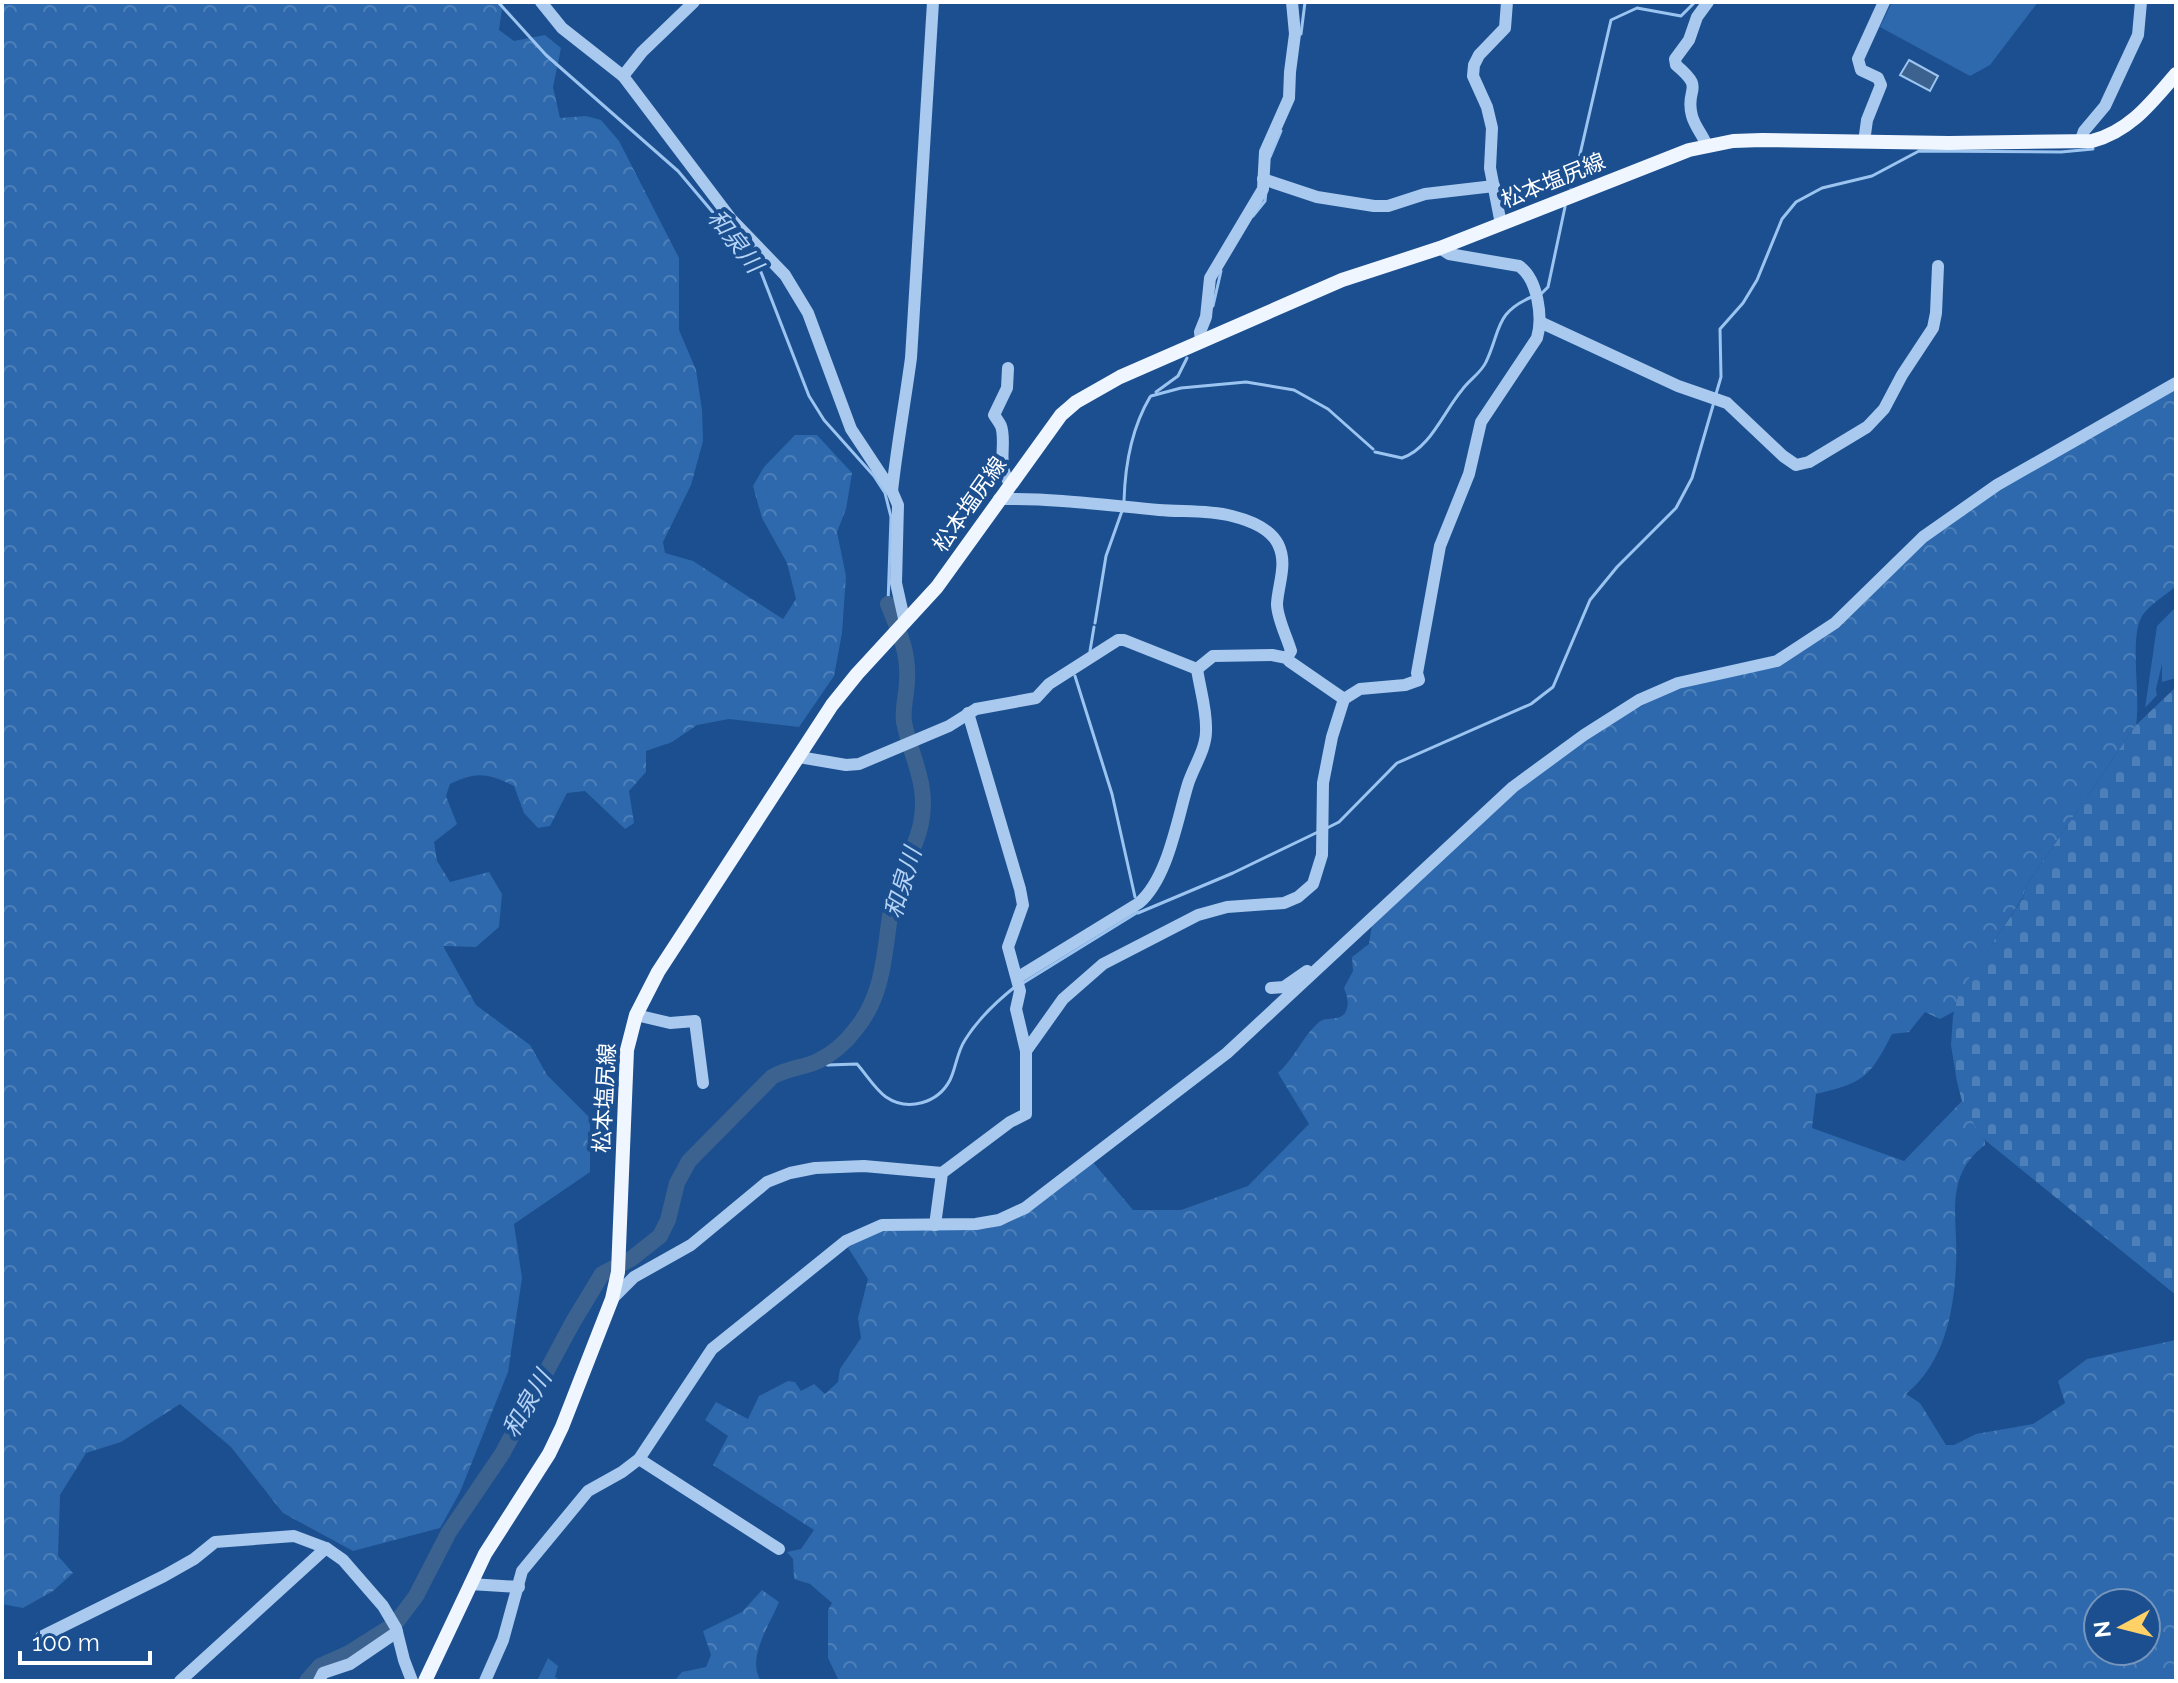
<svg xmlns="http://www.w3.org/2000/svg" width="2178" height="1683" viewBox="0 0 2178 1683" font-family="Raleway,'Noto Sans JP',sans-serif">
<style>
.forest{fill:url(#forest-crowns);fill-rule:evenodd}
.cemetery{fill:url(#cemetery-stones)}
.green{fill:#2e69ad}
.water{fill:#3c6290;stroke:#9cc4f0;stroke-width:2}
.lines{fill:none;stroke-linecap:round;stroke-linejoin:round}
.stream{stroke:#9cc4f0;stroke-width:3}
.river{stroke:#3c6290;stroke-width:16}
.minor{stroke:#a9c9ee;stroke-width:12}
.major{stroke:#f0f6ff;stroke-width:14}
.labels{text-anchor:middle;stroke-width:8;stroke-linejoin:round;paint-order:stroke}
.street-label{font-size:22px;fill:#fff;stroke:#1b4f8f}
.water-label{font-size:24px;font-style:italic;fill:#b5d3f5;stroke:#1b4f8f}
</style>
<defs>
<pattern id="forest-crowns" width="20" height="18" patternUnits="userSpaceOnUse" patternTransform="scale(2)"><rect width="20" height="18" fill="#2e69ad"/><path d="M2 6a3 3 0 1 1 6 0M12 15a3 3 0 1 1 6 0" fill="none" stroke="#4d80b9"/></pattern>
<pattern id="cemetery-stones" width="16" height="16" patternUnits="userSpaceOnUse" patternTransform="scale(2)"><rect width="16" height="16" fill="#2e69ad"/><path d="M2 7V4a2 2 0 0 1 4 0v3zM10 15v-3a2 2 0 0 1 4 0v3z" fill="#4d80b9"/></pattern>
</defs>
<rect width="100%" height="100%" fill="#1b4f8f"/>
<g class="forest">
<path d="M2,2H503L499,30L514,41L545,35L561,48L553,87L560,118L586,116L601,120L619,141L679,258V330L696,370L702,410L703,441L691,485L663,542L665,553L693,561L783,619L796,599L787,563L762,518L753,486L764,467L795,435H817L852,473L846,509L837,532L846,576L842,633L834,676L799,727L729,719L697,725L672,742L646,751V772L629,791L634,823L625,829L585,791L567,793L550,826L538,828L524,813L514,786C488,773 476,771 450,784L446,796L457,824L434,842L437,861L450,882L489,872L502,894L499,927L476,947L443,946L476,1005L530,1045L547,1075L590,1118V1172L514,1224L522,1278L508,1372L460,1492L440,1528L353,1551L283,1513L231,1447L180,1404L121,1442L86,1453L60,1495L58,1556L73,1573L53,1591L23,1608L2,1604Z"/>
<path d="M2176,390V586C2166,595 2149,605 2142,616C2129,638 2141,696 2136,725L2026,886L2023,897L1960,993L1955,1011L1940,1019L1925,1012L1909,1032L1892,1034C1870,1077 1864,1083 1816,1094L1812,1128L1904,1161L1962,1101L1985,1141V1145C1942,1177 1959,1220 1956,1265C1954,1313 1944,1363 1906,1394L1920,1403L1946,1445H1954L1976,1434L2033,1424L2065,1403L2058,1381L2087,1359L2176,1340V1681H839L828,1658V1610L832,1603L810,1584L794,1579L793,1559L787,1552L801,1549L814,1530L713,1465L728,1436L705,1420L716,1402L748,1419L759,1396L788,1381L795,1382L801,1391L814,1384L825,1394L838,1382L840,1369L861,1338L858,1318L868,1279L847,1246L882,1230L986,1229L1008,1223L1029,1211L1092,1161L1133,1210H1181L1248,1186L1309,1124L1278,1073C1294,1059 1301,1039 1317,1024C1325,1015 1339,1022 1345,1013C1350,1005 1347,995 1344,988L1353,971L1352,957L1369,944L1372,925L1518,789L1616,719L1671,691L1784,663L1840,627L1923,543L2009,483L2117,420ZM2098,1603H2146V1651H2098Z"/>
<path d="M762,1590L779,1602C770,1624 746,1659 761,1681H674L682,1672L706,1667L711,1655L703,1631L742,1612Z"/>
<polygon points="548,1658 558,1666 555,1677 561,1681 537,1681"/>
</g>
<polygon class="cemetery" points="2176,687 2176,1295 1980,1136 1962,1101 1957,1082 1951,1045 1953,1016 1959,993 2023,898 2026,886 2136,725"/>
<g class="green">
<polygon points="1892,2 2038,2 1990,65 1970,76 1880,27"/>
<polygon points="2176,607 2176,678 2162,682 2162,664 2156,689 2157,695 2145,708 2157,626"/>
</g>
<polygon class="water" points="1909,60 1938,76 1930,91 1900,75"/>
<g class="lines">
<g class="stream">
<polyline points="498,2 546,55 678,171 759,267 809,396 824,420 874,476 885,493 891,517 888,604"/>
<polyline points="1301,34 1305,2"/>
<polyline points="1270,157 1281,131"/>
<polyline points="1570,187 1578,163 1611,20 1637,8 1681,16 1695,2"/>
<polyline points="1253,216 1265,201 1266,192"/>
<polyline points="1541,294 1548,287 1565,207"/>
<polyline points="1213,306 1221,271"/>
<polyline points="1156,392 1178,376 1187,358"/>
<polyline points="1716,394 1721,377 1720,329 1743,303 1757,280 1782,219 1796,202 1822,188 1872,176 1919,151 2061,152 2093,149"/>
<polyline points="1151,396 1181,388 1246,382 1294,390 1328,409 1373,449"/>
<path d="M1375,452L1402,458C1430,449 1444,411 1462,390C1469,380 1481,373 1486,362C1501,331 1494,312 1534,296"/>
<path d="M1124,501C1125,465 1131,429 1150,397"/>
<polyline points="1095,623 1106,556 1122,511"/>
<polyline points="1090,651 1094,627"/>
<polyline points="1075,676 1112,794 1135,897"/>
<polyline points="1327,828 1339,822 1397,763 1531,704 1553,687 1590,600 1617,567 1676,508 1692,478 1714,402"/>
<polyline points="1138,913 1233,873 1320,831"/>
<polyline points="1023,983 1138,912"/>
<path d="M816,1062L828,1065L857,1064C866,1074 875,1089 886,1097C908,1112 938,1103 950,1080C956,1068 957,1052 965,1040C978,1019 997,1001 1016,986"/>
</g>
<path class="river" d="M307,1681L320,1666L349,1653L395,1624L416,1596L449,1532L502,1454L573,1322L602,1274L631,1259L660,1236L668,1220L677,1183L689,1161L772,1077C787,1068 803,1068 818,1061C832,1054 846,1042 855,1030C886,993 884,948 892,903C897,876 916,851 921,823C929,784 911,758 904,722C902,709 907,694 907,680C909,652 898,629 888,604"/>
<g class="minor">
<polyline points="541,2 562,28 623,76 732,220 785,275 808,313 851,429 892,491 898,505 896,583 905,623"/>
<polyline points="623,76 642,52 694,2"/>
<polyline points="1864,142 1867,120 1881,85 1878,78 1861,70 1858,59 1884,2"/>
<polyline points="2080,142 2084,131 2105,106 2138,35 2141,2"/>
<path d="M1707,146C1703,135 1695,127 1692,116C1684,87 1707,91 1676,65L1675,59L1689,40L1697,17L1708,2"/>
<polyline points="1263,179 1317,197 1374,206 1388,206 1425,194 1494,186"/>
<polyline points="1501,224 1490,168 1492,128 1487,107 1473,76 1474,65 1479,55 1505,28 1507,2"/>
<polyline points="1542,323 1678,386 1727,403 1783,456 1796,465 1809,462 1867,427 1884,409 1902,375 1933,328 1936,313 1938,266"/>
<polyline points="1201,342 1200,332 1206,317 1210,278 1263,189 1265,152 1289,98 1290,72 1295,34 1292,2"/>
<path d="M1008,368L1007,388L994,415C996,418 999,422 1001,426C1007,442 996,466 1010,483"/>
<path d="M892,491C897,446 905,402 911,358L933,2"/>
<path d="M999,499C1053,498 1105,505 1159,510C1183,512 1208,510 1232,516C1248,520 1270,528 1278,544C1288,564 1278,584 1277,604C1277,618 1287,637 1291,651L1288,656L1289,661L1344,699"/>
<polyline points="1197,669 1213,656 1272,655 1287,658"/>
<path d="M968,713L1020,889L1023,905L1008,947L1020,991L1016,1009L1026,1051L1063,999L1103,964L1198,915L1227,907L1284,903L1298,897L1313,884L1322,855L1323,783L1332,737L1344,699L1360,689L1405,685L1419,680L1417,673L1440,546L1469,474L1481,422L1537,338C1543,318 1538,279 1519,266L1449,254L1440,248"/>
<polyline points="799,757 846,765 859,764 949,726 976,709 1036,698 1049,684 1118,640 1124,640 1197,669"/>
<path d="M1017,978L1139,903C1168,878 1177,820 1188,784C1194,766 1206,749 1206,731C1207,711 1200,689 1197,669"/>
<polyline points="1271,988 1284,987 1307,971"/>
<polyline points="636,1015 670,1023 695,1021 703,1083"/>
<polyline points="935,1225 942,1173 1010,1122 1026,1114 1026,1051"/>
<polyline points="612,1299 634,1277 691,1245 767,1182 790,1173 815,1168 864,1166 942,1173"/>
<polyline points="639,1459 779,1549"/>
<polyline points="470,1584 519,1587"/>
<polyline points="41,1637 164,1576 194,1559 215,1542 294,1536 326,1548 343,1560 383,1606 396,1628 404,1660 412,1681"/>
<polyline points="180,1681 326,1548"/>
<polyline points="319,1681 323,1673 350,1664 397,1632"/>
<polyline points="485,1681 503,1640 522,1571 588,1491 622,1472 639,1459 712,1349 846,1241 882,1225 976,1224 999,1220 1025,1208 1227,1053 1513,787 1584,735 1639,700 1678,683 1777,661 1835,623 1923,537 1997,485 2176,383"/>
</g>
<path class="major" d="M425,1681L485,1554L549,1454L562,1427L612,1299L618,1272L627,1050L636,1015L658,972L832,705L857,674L937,587L1061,415L1076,402L1120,377L1342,280L1440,248L1689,150L1733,141L1762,140L1949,143L2092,141C2130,131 2151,103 2176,74"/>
</g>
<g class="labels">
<g class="street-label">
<text transform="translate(1553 180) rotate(-22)" y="8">松本塩尻線</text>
<text transform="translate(969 504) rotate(-55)" y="8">松本塩尻線</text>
<text transform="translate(604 1098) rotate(-87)" y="8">松本塩尻線</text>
</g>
<g class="water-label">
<text transform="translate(735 241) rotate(52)" y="8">和泉川</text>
<text transform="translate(903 883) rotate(-73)" y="8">和泉川</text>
<text transform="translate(527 1404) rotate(-60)" y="8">和泉川</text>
</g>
</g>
<rect width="2178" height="1683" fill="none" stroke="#ffffff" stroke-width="8"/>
<g transform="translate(2122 1627) rotate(263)"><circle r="38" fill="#1b4f8f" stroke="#7695bc" stroke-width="2"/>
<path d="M0-6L14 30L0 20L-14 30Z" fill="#ffd166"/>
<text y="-12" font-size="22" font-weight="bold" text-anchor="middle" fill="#ffffff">N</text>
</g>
<path d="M20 1651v12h130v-12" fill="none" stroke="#ffffff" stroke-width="4"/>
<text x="32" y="1651" font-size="24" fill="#ffffff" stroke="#1b4f8f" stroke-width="6" paint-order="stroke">100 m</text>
</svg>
